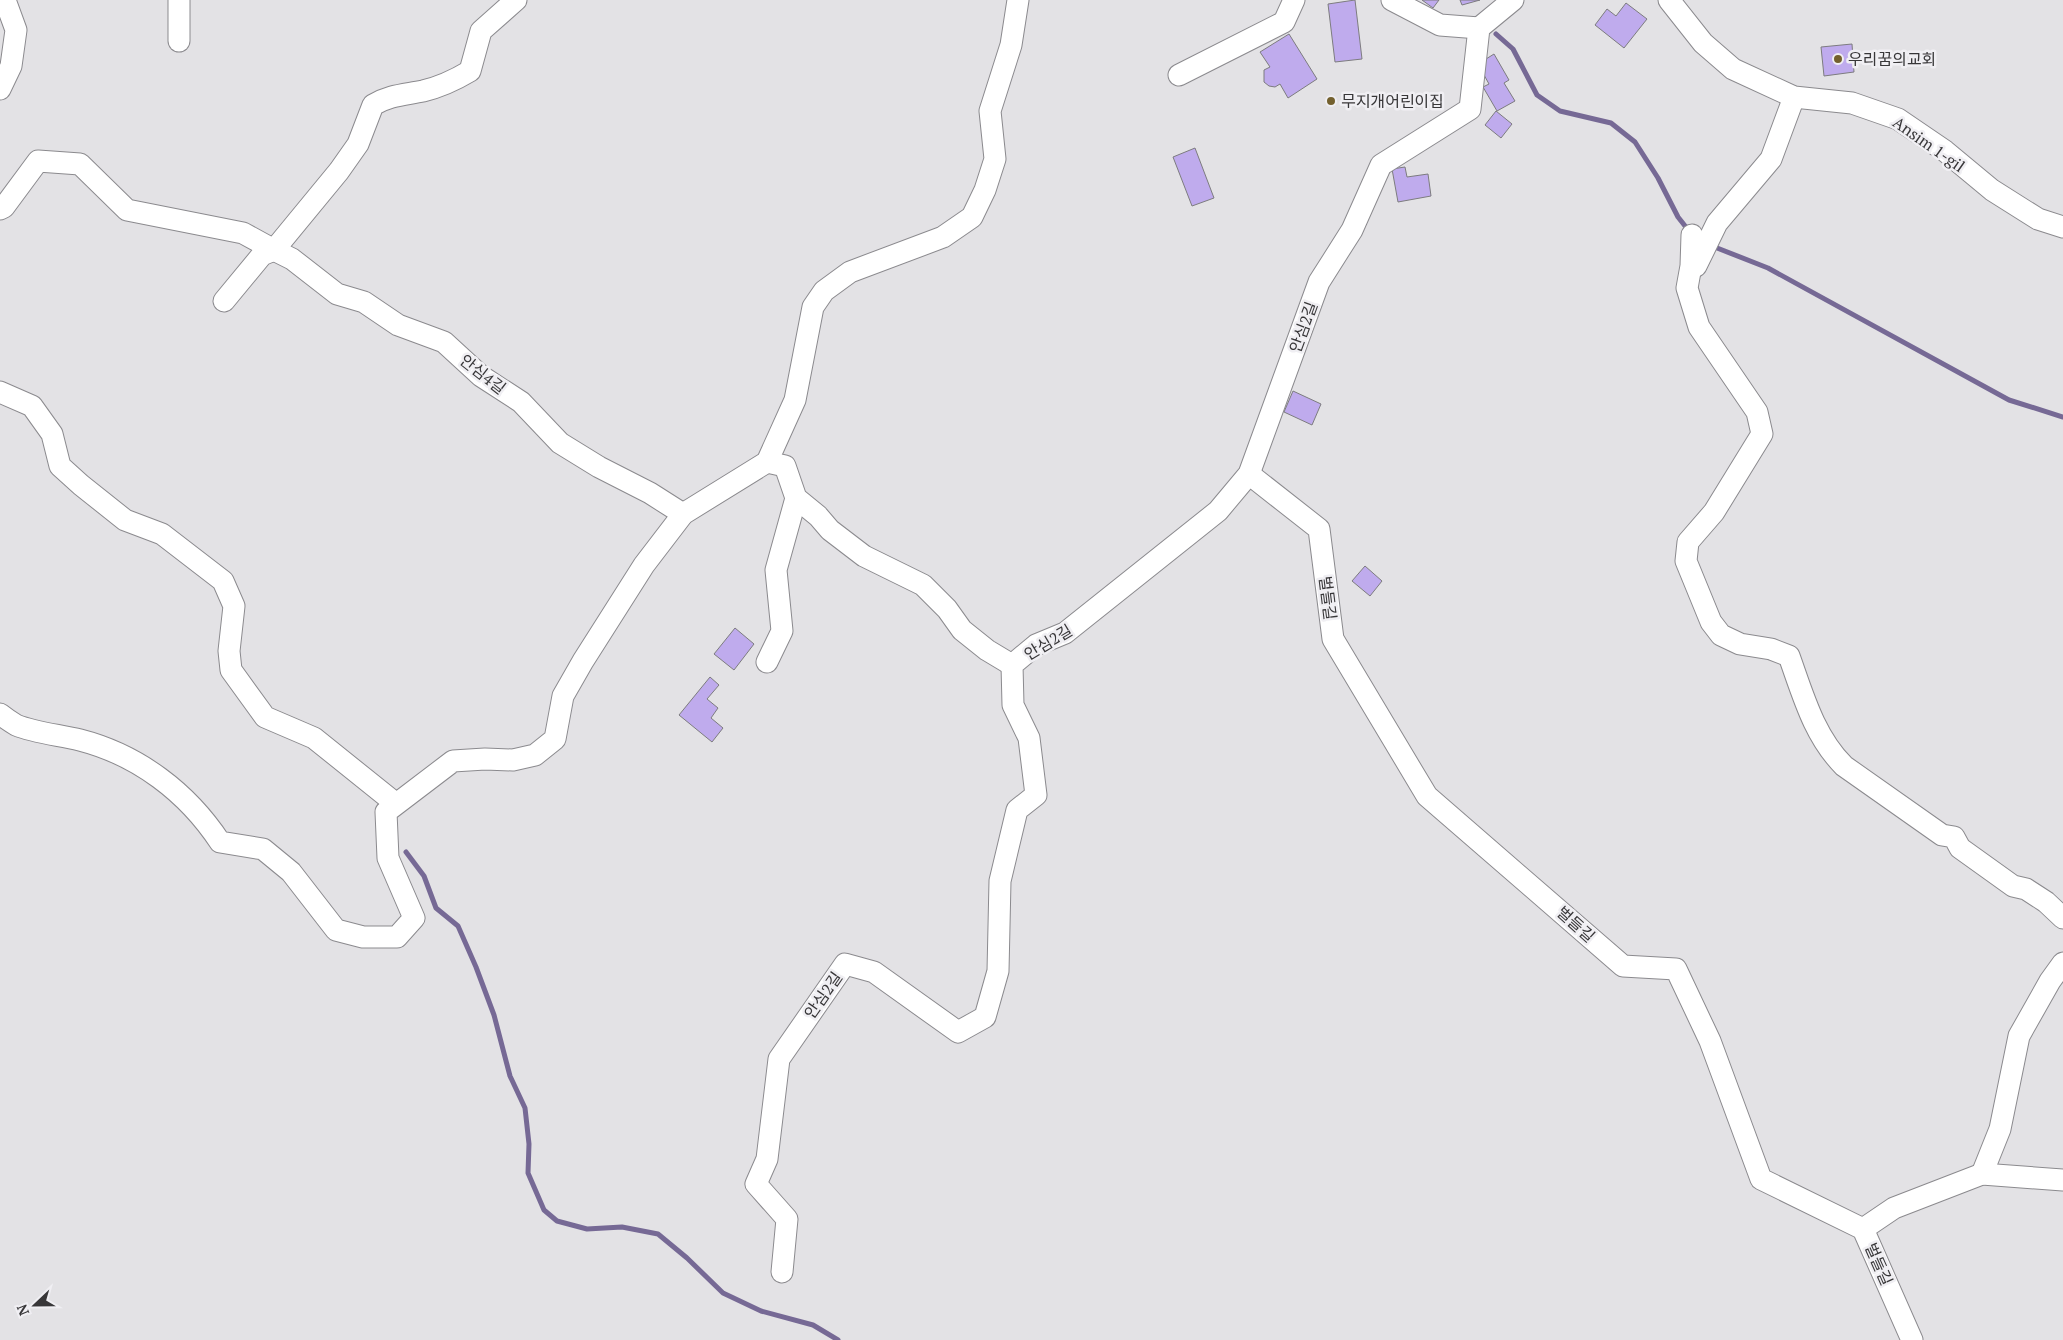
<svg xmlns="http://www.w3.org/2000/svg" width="2063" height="1340" viewBox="0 0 2063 1340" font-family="'PT Serif','Noto Sans KR',serif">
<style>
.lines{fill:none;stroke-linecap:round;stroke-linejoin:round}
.stream{stroke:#766995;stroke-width:5}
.building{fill:#bfabed;stroke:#7d7c7f}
.minor-casing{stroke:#8b8a8e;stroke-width:23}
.minor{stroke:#fff;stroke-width:21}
.poi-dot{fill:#73602e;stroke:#f0eff3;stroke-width:2}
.labels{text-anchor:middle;stroke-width:5;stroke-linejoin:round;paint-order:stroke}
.poi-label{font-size:16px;fill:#383739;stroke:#f0eff3;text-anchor:start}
.street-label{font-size:16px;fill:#383739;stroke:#f0eff3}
</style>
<rect width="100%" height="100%" fill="#e3e2e5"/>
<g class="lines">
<g class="stream">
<polyline points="1496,34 1513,49 1537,95 1560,111 1611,123 1635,142 1658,178 1678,217 1689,231"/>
<polyline points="1712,246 1768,268 2009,400 2063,417"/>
<polyline points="406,852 424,876 436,908 458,926 476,967 494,1015 510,1076 525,1108 529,1144 528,1173 544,1210 557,1221 587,1229 622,1227 658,1234 687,1258 723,1293 761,1311 813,1325 838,1340"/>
</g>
</g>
<g class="building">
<polygon points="1355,0 1362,59 1335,62 1328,4"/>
<polygon points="1422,0 1439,0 1433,8"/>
<polygon points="1460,0 1480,0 1462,5"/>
<polygon points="1626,3 1647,19 1624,48 1595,25 1607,9 1616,16"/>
<polygon points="1289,34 1317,79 1288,98 1280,84 1275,87 1269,86 1264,82 1264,70 1270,67 1260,52"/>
<polygon points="1852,44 1854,72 1824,76 1821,47"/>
<polygon points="1494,54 1509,80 1504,83 1515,101 1497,111 1483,87 1489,84 1478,64"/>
<polygon points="1496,111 1512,124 1501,138 1485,125"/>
<polygon points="1195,148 1214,198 1192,206 1173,157"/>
<polygon points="1405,167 1407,177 1428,174 1431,196 1398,202 1392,169"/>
<polygon points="1293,391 1321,404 1312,425 1284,412"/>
<polygon points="1365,566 1382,581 1370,596 1352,581"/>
<polygon points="735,628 754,644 734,670 714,654"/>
<polygon points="710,677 719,685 707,699 718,708 711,718 723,728 712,742 679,715"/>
</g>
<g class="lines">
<g class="minor-casing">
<g id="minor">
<path d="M516,0L481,31L470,71C455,80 440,87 423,91C403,95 390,95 373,105L358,144L339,171L274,250L292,259L337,294L364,302L398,325L444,342L481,376L521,402L560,443L599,467L650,493L683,514"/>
<polyline points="1392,0 1440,25 1479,28"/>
<polyline points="1669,0 1703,43 1733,69 1794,97 1852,103 1898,119 1945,151 1992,190 2038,219 2063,227"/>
<polyline points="179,41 179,0"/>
<polyline points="1179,75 1284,22 1294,0"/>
<polyline points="0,89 11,66 16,30 5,0"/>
<polyline points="0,209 4,207 38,161 80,164 127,210 243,233 274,250"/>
<path d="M1692,235L1691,266L1687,288L1699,327L1757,412L1762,434L1714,512L1688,542L1686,561L1711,622L1721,635L1740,644L1771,649L1789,656C1803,695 1814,736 1844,766L1942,835L1954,837L1960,848L2013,886L2026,889L2046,902L2063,918"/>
<polyline points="1696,266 1717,223 1771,159 1794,97"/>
<polyline points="224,301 262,255 274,250"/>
<polyline points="0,392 32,406 52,434 60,466 81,485 125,520 162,534 223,581 234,606 229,651 231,670 265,717 314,738 395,803"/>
<polyline points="767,462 785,466 796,498 818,516 830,530 864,556 923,585 947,609 962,630 987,650 1012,665"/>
<polyline points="1249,474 1319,529 1333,639 1427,796 1623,966 1676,969 1710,1041 1761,1179 1863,1229 1912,1340"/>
<polyline points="767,662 782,631 776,570 796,498"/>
<path d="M0,714C5,718 11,722 16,725C35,733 60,735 80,740C138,755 187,792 220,842L263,849L291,872L336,930L363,937H397L414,918L388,858L386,812L453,761L485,759L513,760L535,755L555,739L563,696L583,661L644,565L683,514L767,462L795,400L813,307L824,291L850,272L943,237L972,217L985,190L995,159L990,111L1011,45L1018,0"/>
<polyline points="1982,1174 2000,1129 2019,1036 2050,981 2063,963"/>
<polyline points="1863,1229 1894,1208 1982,1174 2063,1180"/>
<polyline points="782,1272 787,1219 756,1184 767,1159 779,1059 845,964 874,972 958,1032 985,1017 998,971 1000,881 1017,810 1036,795 1029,738 1013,705 1012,665 1036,645 1065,633 1218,511 1249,474 1319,282 1352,230 1381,165 1470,109 1479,28 1513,0"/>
</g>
</g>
<use href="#minor" class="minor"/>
</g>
<g class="poi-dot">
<circle cx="1838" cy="59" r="5"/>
<circle cx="1331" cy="101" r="5"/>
</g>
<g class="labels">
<g class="poi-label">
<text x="1848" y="65">우리꿈의교회</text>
<text x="1341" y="107">무지개어린이집</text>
</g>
<g class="street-label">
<text transform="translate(1929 144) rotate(35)" y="6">Ansim 1-gil</text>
<text transform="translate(1303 327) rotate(-70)" y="6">안심2길</text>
<text transform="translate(483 374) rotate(38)" y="6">안심4길</text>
<text transform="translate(1328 598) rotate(83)" y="6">벌들길</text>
<text transform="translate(1048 642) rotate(-31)" y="6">안심2길</text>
<text transform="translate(1576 924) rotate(42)" y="6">벌들길</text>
<text transform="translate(823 995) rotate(-55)" y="6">안심2길</text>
<text transform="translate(1879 1264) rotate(66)" y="6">벌들길</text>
</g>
</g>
<g transform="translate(35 1305) rotate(248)" stroke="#f0eff3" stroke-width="4" paint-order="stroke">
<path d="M0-4L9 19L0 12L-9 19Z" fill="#383739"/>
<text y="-8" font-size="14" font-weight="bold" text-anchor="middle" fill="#383739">N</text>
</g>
</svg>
